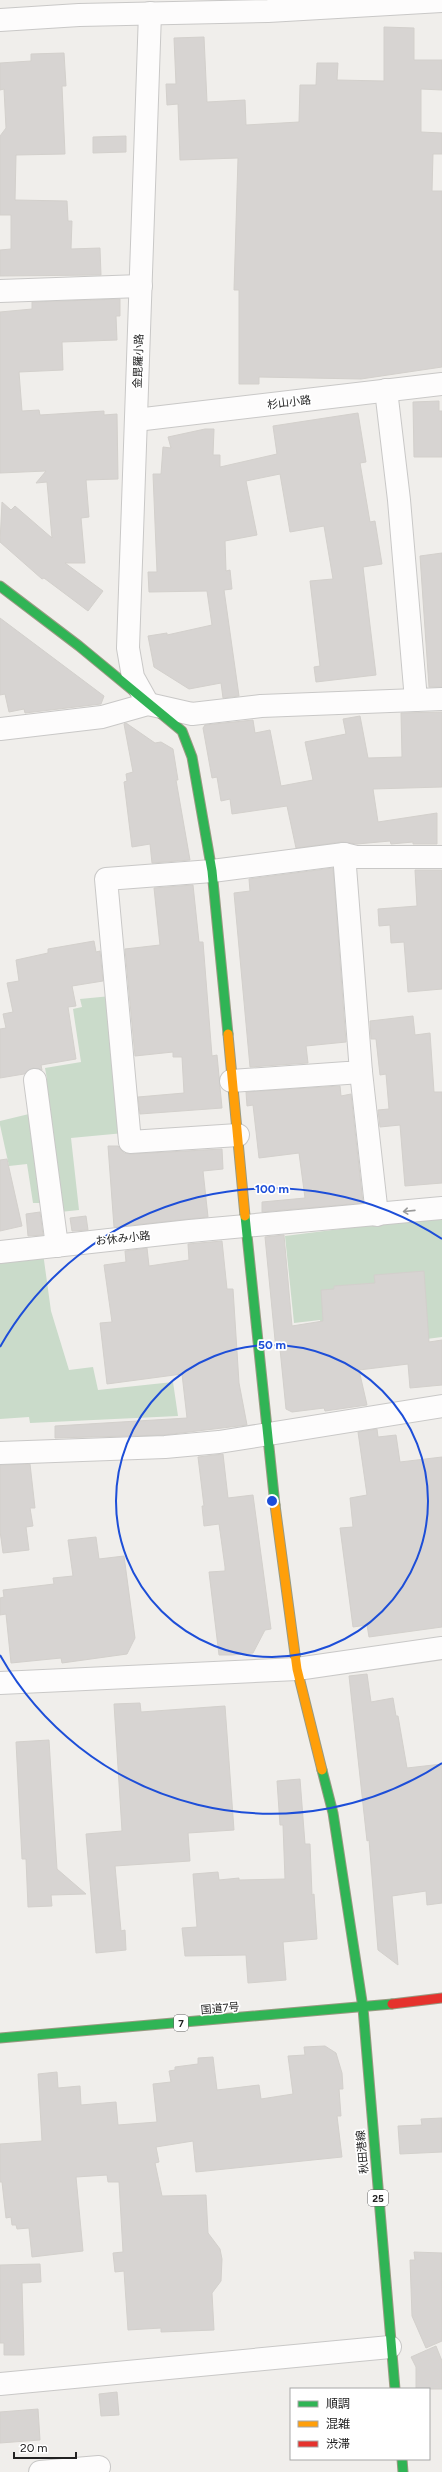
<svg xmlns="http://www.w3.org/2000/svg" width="442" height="2472" viewBox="0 0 442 2472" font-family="Figtree,'Noto Sans JP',sans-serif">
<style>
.cemetery{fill:#cadbca}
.building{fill:#d7d4d2;stroke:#d3d0cc}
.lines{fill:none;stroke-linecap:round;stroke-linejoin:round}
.street-casing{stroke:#c9c8c7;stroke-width:24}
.fast-casing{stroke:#999a82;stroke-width:11}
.slow-casing{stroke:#999a82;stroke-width:11}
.jam-casing{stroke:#999a82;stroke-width:11}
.street{stroke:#fdfcfc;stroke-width:22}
.fast{stroke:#30b455;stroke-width:9}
.slow{stroke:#ff9f0a;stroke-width:9}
.jam{stroke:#e5322d;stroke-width:9}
.oneway{stroke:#9a9a9a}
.ring{fill:none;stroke:#1d4ed8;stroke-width:2}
.labels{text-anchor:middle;stroke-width:3.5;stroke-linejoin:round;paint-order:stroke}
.shield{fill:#fff;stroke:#646464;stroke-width:1}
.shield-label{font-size:10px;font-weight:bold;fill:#222}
.street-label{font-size:11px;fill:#222;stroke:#fff}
.centre{fill:#1d4ed8;stroke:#fff;stroke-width:2}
.ring-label{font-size:12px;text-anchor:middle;font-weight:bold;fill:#1d4ed8;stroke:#fff;stroke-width:3.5;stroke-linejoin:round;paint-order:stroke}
</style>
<rect width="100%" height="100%" fill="#f0eeeb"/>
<g class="cemetery">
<polygon points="111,996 124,1133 71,1138 79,1210 60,1212 44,1080 47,1079 45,1068 81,1062 73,1009 82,1007 80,999"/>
<polygon points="29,1114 44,1203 33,1203 27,1164 9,1166 0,1125 0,1121"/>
<polygon points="442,1216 442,1337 411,1341 326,1343 320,1320 294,1323 285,1236"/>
<polygon points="43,1253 51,1311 69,1370 93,1367 98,1390 173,1382 178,1416 30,1423 29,1417 0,1419 0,1258"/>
</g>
<g class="building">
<polygon points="384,27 414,28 414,60 442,60 442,90 421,89 421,132 442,133 442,154 433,154 432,191 442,191 442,367 361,379 259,377 259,384 239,384 239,290 234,290 238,158 180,160 178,104 167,105 166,84 176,84 174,38 204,37 207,102 245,100 246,125 299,122 300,85 316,85 317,63 338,63 337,80 384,81"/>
<polygon points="64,53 66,86 62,86 65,154 16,155 15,200 67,201 68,221 72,221 71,249 100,248 101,275 0,276 0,250 11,249 11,215 0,215 0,136 6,128 4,89 0,90 0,63 31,61 31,54"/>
<polygon points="126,136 126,152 93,153 93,137"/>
<polygon points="120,299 120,316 116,316 117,340 62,342 63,370 19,372 22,411 39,410 40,415 104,411 104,415 117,414 118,479 86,480 89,517 81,518 85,563 65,563 103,591 88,611 44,578 42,579 0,542 2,502 11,510 15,506 52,538 47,482 36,483 46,471 0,473 0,312 32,309 32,302"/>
<polygon points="439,401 439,411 442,411 442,457 414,457 413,402"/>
<polygon points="358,413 366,462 360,463 370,522 375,521 382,564 363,567 376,675 316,682 314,667 320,666 310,581 333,579 324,526 290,532 280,474 246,481 257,535 225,541 226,571 230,570 232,589 224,590 239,696 223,698 221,683 189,689 154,667 148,636 167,633 167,635 212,625 207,591 149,592 148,572 157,572 153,474 161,474 163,447 171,448 168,437 205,429 214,429 213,455 220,455 220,467 277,454 273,426"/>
<polygon points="442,553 442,687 429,687 420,556"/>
<polygon points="0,618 104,696 101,704 25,713 24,709 9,712 5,694 0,695"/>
<polygon points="442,712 442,787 373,789 378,822 437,813 437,844 413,844 413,842 391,844 390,841 357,844 342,842 296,848 287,806 232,814 230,799 221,801 217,777 212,778 203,728 205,725 253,720 255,733 270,730 281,786 313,780 305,742 346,734 343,719 360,716 368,758 402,757 401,713"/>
<polygon points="126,723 155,743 161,742 173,749 178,780 176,780 190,860 152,863 150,844 132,847 124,782 127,781 126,774 133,772 124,724"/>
<polygon points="333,868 346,1042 306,1046 308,1063 250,1067 234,893 250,891 249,879"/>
<polygon points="415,870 442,870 442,989 408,992 404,942 391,943 390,925 379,926 378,909 417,906"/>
<polygon points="193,885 199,942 203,942 212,1056 217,1055 222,1108 140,1114 138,1097 184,1093 182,1057 173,1057 173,1052 135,1056 125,949 160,945 154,888"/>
<polygon points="94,941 96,952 100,951 103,981 72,986 76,1006 68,1007 76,1059 41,1065 42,1070 33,1068 24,1074 0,1078 0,1029 6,1028 3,1014 13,1012 7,983 19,981 16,960 48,953 48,949"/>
<polygon points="413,1016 415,1035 430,1033 434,1092 442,1092 442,1183 405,1186 400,1125 380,1127 378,1110 389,1109 386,1074 380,1075 376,1039 371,1039 370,1021"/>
<polygon points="340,1086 341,1096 351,1094 363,1203 262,1212 262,1202 305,1198 299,1153 259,1158 253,1105 247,1106 246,1092"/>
<polygon points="108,1146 118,1146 124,1153 131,1154 222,1149 223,1169 203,1171 208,1217 114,1227"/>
<polygon points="7,1159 22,1226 0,1231 0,1160"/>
<polygon points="40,1212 43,1235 28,1236 26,1214"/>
<polygon points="86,1216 88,1230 72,1231 70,1218"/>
<polygon points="284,1235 292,1326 323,1321 321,1290 334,1289 334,1286 375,1283 374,1275 424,1271 429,1342 442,1340 442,1385 410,1388 408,1364 359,1370 367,1405 325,1411 324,1408 292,1412 286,1409 280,1349 276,1350 265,1237"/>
<polygon points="222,1241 227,1289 233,1289 239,1383 247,1425 164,1435 55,1438 55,1426 187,1418 182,1374 107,1384 100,1323 112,1322 104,1265 126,1262 125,1251 147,1248 149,1266 189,1260 188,1244"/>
<polygon points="377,1429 378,1437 396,1435 400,1462 442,1457 442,1627 369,1637 367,1625 353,1627 340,1528 353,1527 350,1498 367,1495 358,1432"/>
<polygon points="223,1454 228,1498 253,1495 271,1629 265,1630 253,1653 232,1655 219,1655 209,1572 225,1571 225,1567 219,1524 204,1526 202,1506 204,1506 198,1457"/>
<polygon points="30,1464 35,1508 30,1508 33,1526 26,1527 29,1550 3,1553 0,1531 0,1465"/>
<polygon points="96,1537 99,1559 124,1556 135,1638 127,1654 62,1663 61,1658 11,1663 6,1614 0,1615 0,1598 4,1597 3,1590 54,1584 53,1578 73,1576 68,1540"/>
<polygon points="367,1674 371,1702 393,1698 396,1716 398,1716 407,1768 442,1764 442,1903 427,1905 426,1891 392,1896 398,1965 378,1950 369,1840 367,1841 349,1676"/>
<polygon points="140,1703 141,1712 225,1706 234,1830 188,1833 190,1861 115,1866 121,1931 125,1930 126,1950 96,1953 86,1834 122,1831 114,1704"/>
<polygon points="49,1740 57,1869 86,1894 51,1895 52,1906 28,1907 26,1859 22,1859 16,1742"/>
<polygon points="300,1779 305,1844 310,1844 312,1895 314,1894 317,1939 283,1942 286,1980 248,1983 246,1955 185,1956 182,1928 197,1927 193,1874 218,1872 219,1880 239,1878 239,1880 285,1879 283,1825 280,1825 277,1781"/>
<polygon points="325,2046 336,2053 342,2073 343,2089 339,2089 341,2116 337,2116 342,2157 196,2172 193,2141 156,2147 159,2162 155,2163 162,2196 206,2195 208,2233 220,2249 222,2259 221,2281 212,2293 214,2330 161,2332 161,2328 128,2330 124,2271 115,2272 113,2253 123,2252 119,2182 108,2182 107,2175 76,2177 83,2251 32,2257 29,2228 17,2229 16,2225 12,2225 11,2217 6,2218 2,2182 0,2182 0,2144 42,2141 38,2074 57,2072 58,2088 80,2086 81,2105 116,2102 118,2125 157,2122 153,2084 171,2082 169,2071 175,2070 175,2067 198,2064 198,2058 213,2057 217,2090 259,2085 261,2099 293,2094 288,2056 305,2055 304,2047"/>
<polygon points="442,2118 442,2152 400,2154 398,2126 422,2125 421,2119"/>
<polygon points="414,2252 442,2253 442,2341 426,2348 412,2316 410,2260 415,2260"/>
<polygon points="40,2264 41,2282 22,2283 24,2355 4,2355 4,2343 0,2343 0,2265"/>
<polygon points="436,2346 442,2361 442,2389 416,2389 416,2367 411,2357"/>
<polygon points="117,2392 119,2415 101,2416 99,2394"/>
<polygon points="38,2409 40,2440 0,2443 0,2412"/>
</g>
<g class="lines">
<g class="street-casing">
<g id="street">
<polyline points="0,20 79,15 268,11 442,1"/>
<polyline points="0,291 141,286"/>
<polyline points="386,390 399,500 416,700"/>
<polyline points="136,420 442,384"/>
<polyline points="147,702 133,677 128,648 150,13"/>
<polyline points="0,729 102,717 148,704 192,714 261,706 442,699"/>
<polyline points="361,1072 377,1215"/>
<polyline points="35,1080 57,1246"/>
<polyline points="231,1081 361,1072 344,854 356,857 442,857"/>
<polyline points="238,1135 130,1142 106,879 212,871 344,854"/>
<polyline points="0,1252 190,1231 442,1208"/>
<polyline points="0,1453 165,1447 219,1442 442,1406"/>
<polyline points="0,1683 297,1669 442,1648"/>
<polyline points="0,2384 390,2347"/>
<polyline points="40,2472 99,2467"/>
</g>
</g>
<g class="fast-casing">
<g id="fast">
<polyline points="0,586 79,646 182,731 192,757 212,871 228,1034"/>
<polyline points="245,1216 275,1505"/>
<polyline points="322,1770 333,1813 363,2008"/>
<polyline points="363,2008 395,2389"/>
<polyline points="0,2038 392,2004"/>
<polyline points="402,2459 403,2472"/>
</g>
</g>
<g class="slow-casing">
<g id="slow">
<polyline points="228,1034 245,1216"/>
<polyline points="275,1505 297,1669 322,1770"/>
</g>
</g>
<g class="jam-casing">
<polyline id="jam" points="392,2004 442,1998"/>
</g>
<use href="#street" class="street"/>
<use href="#fast" class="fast"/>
<use href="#slow" class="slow"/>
<use href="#jam" class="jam"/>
</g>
<defs><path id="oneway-shaft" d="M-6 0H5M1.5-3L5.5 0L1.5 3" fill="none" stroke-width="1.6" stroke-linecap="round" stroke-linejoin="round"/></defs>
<use class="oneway" href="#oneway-shaft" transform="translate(409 1211) rotate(174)"/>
<g class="ring">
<circle cx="272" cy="1501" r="156"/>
<path d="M442 1763A312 312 0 0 1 0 1655M0 1347A312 312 0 0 1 442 1239"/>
</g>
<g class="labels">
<g class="shield">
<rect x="174" y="2015" width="14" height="16" rx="3"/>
<rect x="368" y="2190" width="20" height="16" rx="3"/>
</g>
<g class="shield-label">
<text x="181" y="2027">7</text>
<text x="378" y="2202">25</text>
</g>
<g class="street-label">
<text transform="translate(138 361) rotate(-88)" y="4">金毘羅小路</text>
<text transform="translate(289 402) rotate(-7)" y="4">杉山小路</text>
<text transform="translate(123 1238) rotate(-6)" y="4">お休み小路</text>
<text transform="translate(220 2008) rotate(-5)" y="4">国道7号</text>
<text transform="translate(362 2152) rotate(-95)" y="4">秋田港線</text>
</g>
</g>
<circle cx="272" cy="1501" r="6" class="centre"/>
<g class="ring-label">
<text x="272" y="1193">100 m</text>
<text x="272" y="1349">50 m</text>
</g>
<rect x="290" y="2388" width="140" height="72" fill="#ffffff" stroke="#a7a7a7"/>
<rect x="298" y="2401" width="20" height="6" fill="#30b455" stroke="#a7a7a7"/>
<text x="326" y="2408" font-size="12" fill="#222222">順調</text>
<rect x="298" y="2421" width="20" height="6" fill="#ff9f0a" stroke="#a7a7a7"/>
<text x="326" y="2428" font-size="12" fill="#222222">混雑</text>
<rect x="298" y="2441" width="20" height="6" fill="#e5322d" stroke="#a7a7a7"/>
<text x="326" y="2448" font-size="12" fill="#222222">渋滞</text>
<path d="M14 2452v6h62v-6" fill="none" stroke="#222222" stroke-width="2"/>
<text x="20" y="2452" font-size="12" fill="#222222" stroke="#ffffff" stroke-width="3" paint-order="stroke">20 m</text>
</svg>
